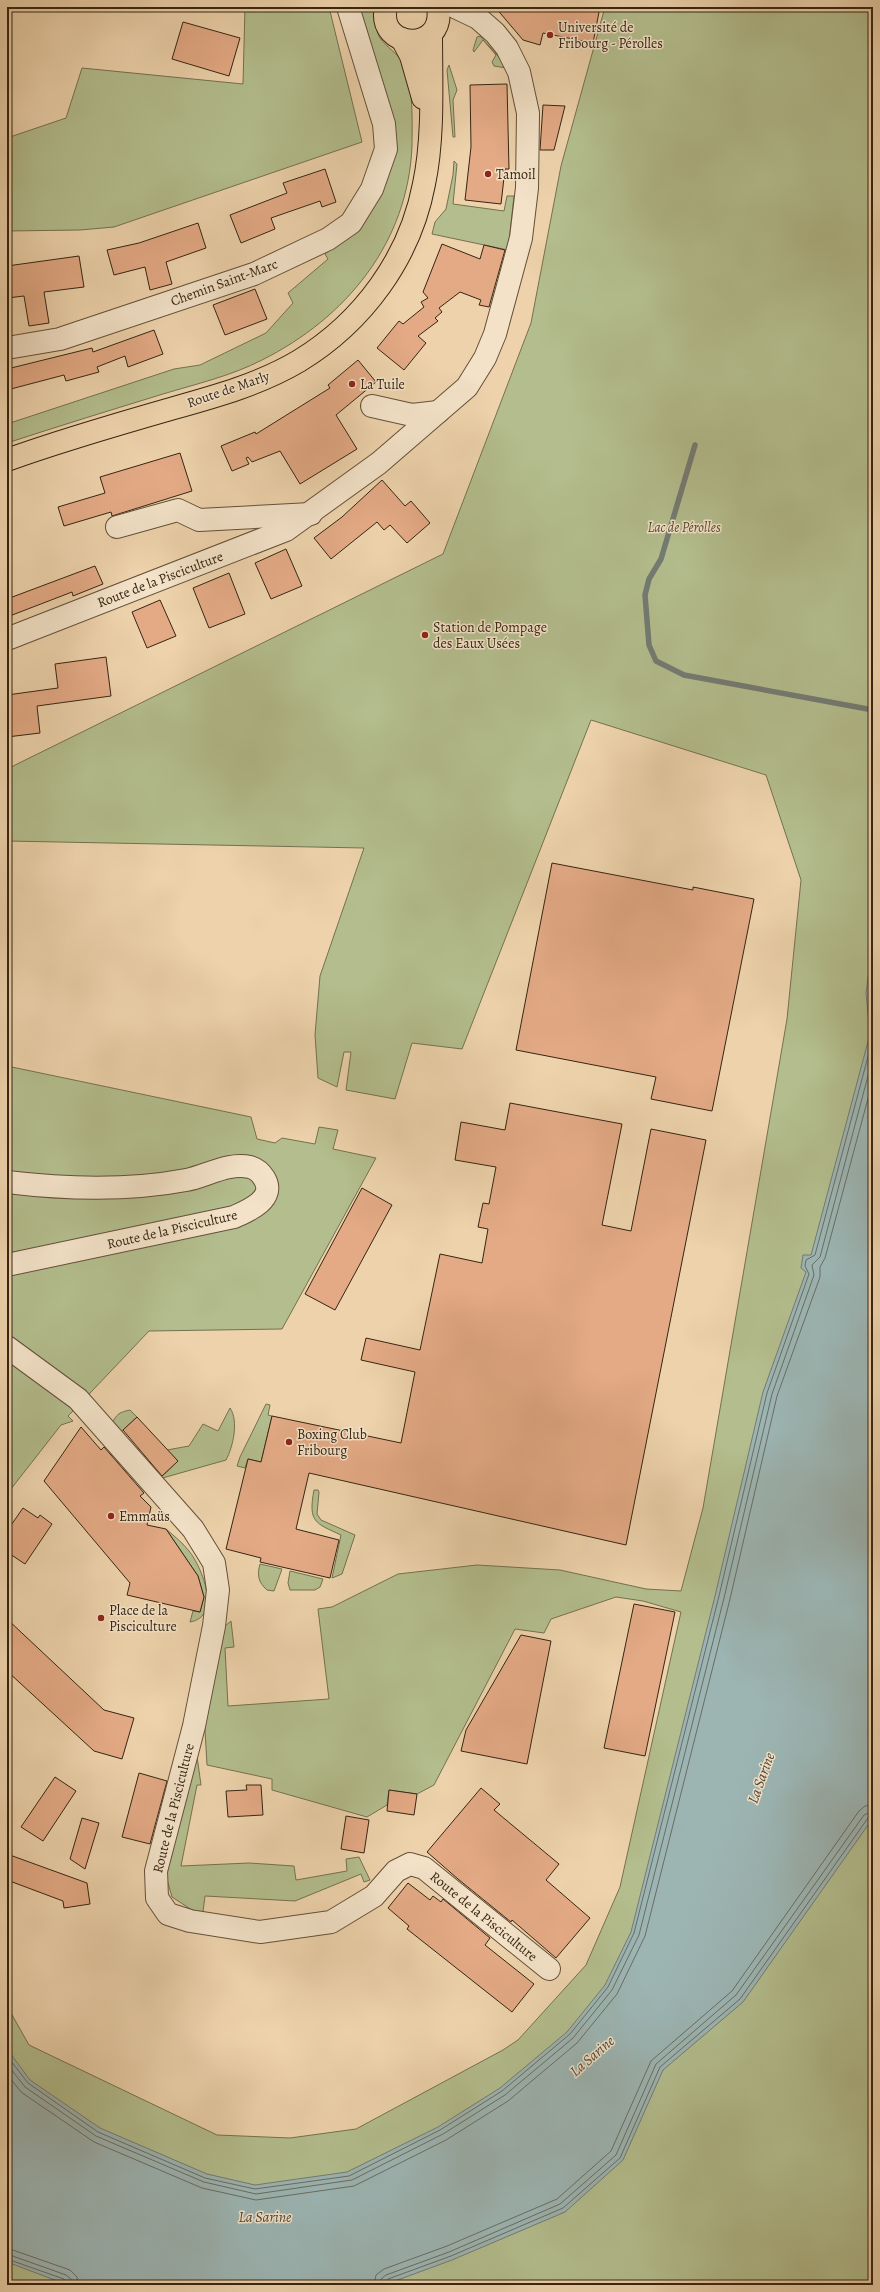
<svg xmlns="http://www.w3.org/2000/svg" width="880" height="2292" viewBox="0 0 880 2292" font-family="Alegreya,serif">
<style>
.green{fill:#b3bd8d;stroke:#747150}
.water{fill:#9cb5b3;stroke:#737b73}
.lines{fill:none;stroke-linecap:round;stroke-linejoin:round}
.shore{stroke:#696d63;stroke-width:1}
.stream{stroke:#737b73;stroke-width:5.5}
.building{fill:#e3aa85;stroke:#362513}
.minor-casing{stroke:#645039;stroke-width:24}
.major-casing{stroke:#362513;stroke-width:24}
.minor{stroke:#f3e2c8;stroke-width:22}
.major{stroke:#edd2ab;stroke-width:22}
.poi-dot{fill:#8f2418;stroke:#f3e2c8;stroke-width:1.5}
.labels{text-anchor:middle;stroke-width:3;stroke-linejoin:round;paint-order:stroke}
.poi-label{font-size:14px;fill:#362513;stroke:#f3e2c8;text-anchor:start}
.street-label{font-size:14px;fill:#362513;stroke:#f3e2c8}
.park-label{font-size:14px;font-style:italic;fill:#554b32;stroke:#f3e2c8}
.water-label{font-size:15px;font-style:italic;fill:#50493b;stroke:#f3e2c8}
</style>
<rect width="100%" height="100%" fill="#edd2ab"/>
<filter id="stains"><feTurbulence type="fractalNoise" baseFrequency=".005" numOctaves="4"/><feColorMatrix values="0 0 0 0 .2 0 0 0 0 .09 0 0 0 0 .02 0 0 0 .5 -.17"/></filter>
<radialGradient id="worn" r=".72"><stop offset=".6" stop-color="#630" stop-opacity="0"/><stop offset="1" stop-color="#630" stop-opacity=".3"/></radialGradient>
<g class="green">
<polygon points="245,7 329,7 362,142 114,227 80,230 7,231 7,138 66,118 82,68 243,84"/>
<path d="M353,7H374C375,17 375,29 380,38C386,47 398,53 403,64C414,87 412,121 412,146C408,243 346,318 262,360C231,376 196,384 163,394C111,410 59,426 7,443V424L174,369L200,365L266,333L293,303L288,293L328,259L325,254L357,227L391,151Z"/>
<polygon points="605,7 873,7 873,2285 7,2285 7,2006 29,2045 217,2135 290,2138 356,2129 503,2050 518,2040 586,1965 620,1887 681,1612 643,1601 616,1597 551,1619 544,1633 515,1629 434,1785 417,1794 389,1790 387,1805 367,1817 272,1790 272,1779 207,1765 204,1713 225,1626 231,1621 234,1647 225,1648 228,1706 329,1699 318,1609 332,1607 398,1574 477,1565 560,1570 646,1589 681,1591 703,1508 787,1019 801,880 766,775 591,720 462,1049 412,1043 395,1099 346,1090 351,1052 344,1052 337,1087 318,1078 315,1035 320,976 364,848 7,841 7,769 443,554 531,323 561,166"/>
<polygon points="480,36 498,56 506,68 494,66 492,62 496,55 483,40 474,52 473,50 477,37"/>
<polygon points="449,65 457,90 453,100 455,137 453,137 447,70"/>
<polygon points="454,161 457,164 453,204 504,211 507,196 514,196 508,250 432,234 435,222 446,209 453,175"/>
<polygon points="7,1066 251,1117 257,1139 275,1143 282,1138 315,1144 319,1127 338,1130 333,1149 376,1158 282,1329 149,1331 73,1411 68,1416 73,1421 61,1425 7,1494"/>
<polygon points="266,1404 270,1405 268,1415 272,1416 261,1462 248,1459 245,1468 237,1466 240,1457"/>
<path d="M230,1408C239,1421 233,1447 226,1460L159,1479L178,1461L167,1450L189,1446L203,1424L218,1431Z"/>
<path d="M130,1410L137,1417L118,1435L112,1424C116,1414 120,1412 130,1410Z"/>
<path d="M314,1490H318L319,1492L317,1514L321,1520L355,1535L342,1574L332,1578L341,1535C315,1523 308,1522 314,1490Z"/>
<path d="M166,1529C174,1536 183,1543 189,1551C202,1567 222,1617 190,1622L193,1611L200,1612L204,1597L198,1576Z"/>
<path d="M260,1564L282,1569L274,1591L267,1590C258,1582 257,1575 260,1564Z"/>
<polygon points="290,1571 323,1579 320,1587 315,1590 290,1590 288,1583"/>
<polygon points="196,1749 201,1785 197,1785 181,1866 249,1863 294,1866 296,1880 347,1871 346,1859 359,1857 370,1880 364,1882 361,1874 295,1901 205,1896 203,1912 192,1910 172,1897 166,1876"/>
</g>
<polygon class="water" points="873,941 873,1818 743,2002 663,2070 623,2160 565,2212 452,2260 384,2285 68,2285 7,2262 7,2049 30,2080 100,2128 207,2174 255,2185 347,2172 438,2127 500,2088 567,2032 605,1985 631,1932 715,1596 763,1392 806,1272 801,1268 803,1255 811,1255 870,1034 866,993"/>
<g class="lines">
<g class="shore">
<polyline points="873,970 870,993 873,1026"/>
<polyline points="7,2056 28,2083 98,2132 205,2178 255,2189 349,2176 440,2130 502,2091 570,2034 608,1987 634,1933 719,1596 767,1393 809,1274 805,1266 806,1260 815,1255 873,1038"/>
<polyline points="7,2064 25,2087 96,2136 204,2182 256,2194 352,2180 443,2134 505,2095 573,2038 612,1990 639,1935 724,1598 772,1394 814,1275 812,1265 820,1257 873,1057"/>
<polyline points="7,2074 21,2092 94,2142 202,2188 256,2200 354,2186 446,2140 508,2101 577,2043 617,1994 645,1936 730,1599 777,1396 820,1277 820,1267 825,1258 873,1080"/>
<polyline points="7,2248 70,2270 77,2277 78,2285"/>
<polyline points="7,2254 66,2275 71,2279 72,2285"/>
<polyline points="7,2259 64,2279 67,2285"/>
<polyline points="374,2285 376,2275 384,2269 447,2246 557,2199 611,2151 651,2061 732,1991 859,1811 865,1806 873,1805"/>
<polyline points="380,2285 381,2279 386,2275 449,2252 560,2204 616,2155 656,2064 736,1995 864,1815 873,1811"/>
<polyline points="385,2285 388,2279 451,2256 563,2208 620,2158 660,2067 740,1999 868,1818 873,1816"/>
</g>
<polyline class="stream" points="695,445 661,559 649,579 645,595 649,645 656,661 684,675 873,710"/>
</g>
<g class="building">
<polygon points="495,7 600,7 593,43 543,33 540,45 523,40"/>
<polygon points="183,22 240,38 229,76 172,59"/>
<polygon points="507,84 509,169 505,169 501,204 465,200 471,147 470,85"/>
<polygon points="543,105 565,106 554,150 540,150"/>
<polygon points="325,169 336,202 322,207 320,201 271,218 275,229 241,243 230,215 287,193 283,183"/>
<polygon points="198,223 206,248 166,262 172,284 150,290 145,267 114,275 107,250 139,243"/>
<polygon points="442,244 480,259 484,245 505,250 489,307 479,305 481,300 460,292 439,308 442,312 435,318 438,321 418,336 426,343 404,370 377,348 399,321 403,324 424,307 421,302 428,298 423,292"/>
<polygon points="79,256 84,287 44,292 49,323 29,326 24,296 7,298 7,266"/>
<polygon points="255,289 267,319 225,335 213,305"/>
<polygon points="154,330 163,354 128,367 125,356 97,367 99,372 66,381 64,375 7,390 7,369 92,348 93,352"/>
<polygon points="358,360 376,382 336,415 357,449 300,484 280,451 252,462 248,457 246,458 249,464 232,471 221,446 255,432 256,434 330,388 328,385"/>
<polygon points="180,453 192,491 112,516 111,512 64,526 58,507 105,493 100,477"/>
<polygon points="382,480 405,506 411,501 430,523 407,543 390,525 384,530 377,522 331,559 314,538 342,517"/>
<polygon points="286,549 302,586 271,599 255,563"/>
<polygon points="95,566 103,584 73,596 72,592 7,617 7,599"/>
<polygon points="229,573 245,614 209,628 193,588"/>
<polygon points="160,600 176,636 147,648 132,612"/>
<polygon points="106,657 111,696 37,706 40,733 7,737 7,695 58,688 55,664"/>
<polygon points="552,863 693,890 693,887 754,899 712,1111 651,1099 656,1077 516,1050"/>
<polygon points="510,1103 622,1124 602,1225 631,1231 651,1129 706,1140 626,1545 309,1473 296,1529 339,1540 330,1578 260,1562 261,1558 226,1549 248,1459 261,1462 272,1416 401,1443 415,1372 361,1360 366,1338 420,1350 440,1254 482,1263 488,1229 478,1227 483,1203 489,1204 496,1167 455,1160 461,1122 505,1130"/>
<polygon points="362,1188 392,1205 335,1310 305,1294"/>
<polygon points="137,1417 178,1461 162,1476 123,1430"/>
<polygon points="81,1427 101,1450 104,1447 144,1493 140,1496 151,1507 147,1525 166,1529 198,1576 204,1597 200,1612 127,1595 130,1583 44,1481"/>
<polygon points="23,1508 38,1518 40,1515 52,1524 25,1564 7,1552 7,1531"/>
<polygon points="634,1604 675,1612 645,1756 604,1748"/>
<polygon points="7,1619 104,1710 134,1718 122,1759 94,1751 7,1671"/>
<polygon points="521,1635 551,1641 527,1764 461,1751 466,1730"/>
<polygon points="139,1773 167,1781 150,1844 122,1837"/>
<polygon points="55,1777 76,1791 43,1841 21,1827"/>
<polygon points="246,1785 261,1785 263,1815 228,1817 226,1791 247,1790"/>
<polygon points="481,1788 500,1804 494,1810 559,1864 546,1880 590,1918 556,1958 512,1920 511,1922 458,1879 427,1852"/>
<polygon points="389,1790 417,1794 414,1815 387,1811"/>
<polygon points="346,1816 369,1820 364,1853 341,1849"/>
<polygon points="82,1818 99,1823 85,1869 70,1859"/>
<polygon points="7,1854 87,1883 90,1904 64,1908 63,1901 7,1880"/>
<polygon points="408,1883 430,1900 433,1896 441,1902 443,1899 490,1938 485,1945 534,1984 512,2012 407,1929 409,1926 388,1908"/>
</g>
<g class="lines">
<g class="minor-casing">
<g id="minor">
<polyline points="7,348 60,339 254,274 328,239 351,223 372,189 386,149 384,124 348,7"/>
<polyline points="372,406 412,415 438,412"/>
<polyline points="117,527 178,510 199,520 311,514"/>
<polyline points="7,639 286,530 379,463 467,387 485,358 495,334 521,238 527,188 528,113 519,72 507,48 495,33 478,18 455,7"/>
<path d="M7,1182C65,1189 128,1191 186,1180C207,1176 228,1162 250,1167C257,1169 261,1173 264,1178C277,1199 248,1211 234,1217L7,1265"/>
<polyline points="7,1347 78,1399 193,1529 214,1563 218,1590 214,1626 194,1726 156,1871 157,1898 168,1914 190,1921 260,1932 331,1922 374,1896 396,1871 410,1864 424,1868 549,1969"/>
</g>
</g>
<g class="major-casing">
<g id="major">
<path d="M386,7C376,50 446,54 438,7"/>
<polyline points="402,39 411,56 423,98"/>
<path d="M7,460C62,440 118,424 174,408C217,396 260,384 299,361C363,322 410,258 424,184C434,137 431,82 431,34"/>
</g>
</g>
<use href="#minor" class="minor"/>
<use href="#major" class="major"/>
</g>
<g class="poi-dot">
<circle cx="550" cy="35" r="4"/>
<circle cx="488" cy="174" r="4"/>
<circle cx="352" cy="384" r="4"/>
<circle cx="425" cy="635" r="4"/>
<circle cx="289" cy="1442" r="4"/>
<circle cx="111" cy="1516" r="4"/>
<circle cx="101" cy="1618" r="4"/>
</g>
<g class="labels">
<g class="poi-label">
<text x="558" y="32">Université de<tspan x="558" dy="16">Fribourg - Pérolles</tspan></text>
<text x="496" y="179">Tamoil</text>
<text x="360" y="389">La Tuile</text>
<text x="433" y="632">Station de Pompage<tspan x="433" dy="16">des Eaux Usées</tspan></text>
<text x="297" y="1439">Boxing Club<tspan x="297" dy="16">Fribourg</tspan></text>
<text x="119" y="1521">Emmaüs</text>
<text x="109" y="1615">Place de la<tspan x="109" dy="16">Pisciculture</tspan></text>
</g>
<g class="street-label">
<text transform="translate(224 282) rotate(-20)" y="5">Chemin Saint-Marc</text>
<text transform="translate(228 389) rotate(-19)" y="5">Route de Marly</text>
<text transform="translate(160 579) rotate(-21)" y="5">Route de la Pisciculture</text>
<text transform="translate(172 1229) rotate(-13)" y="5">Route de la Pisciculture</text>
<text transform="translate(173 1808) rotate(-76)" y="5">Route de la Pisciculture</text>
<text transform="translate(484 1916) rotate(39)" y="5">Route de la Pisciculture</text>
</g>
<g class="park-label">
<text x="684" y="532">Lac de Pérolles</text>
</g>
<g class="water-label">
<text transform="translate(761 1778) rotate(-70)" y="5">La Sarine</text>
<text transform="translate(592 2056) rotate(-41)" y="5">La Sarine</text>
<text x="265" y="2222">La Sarine</text>
</g>
</g>
<rect width="880" height="2292" fill="none" stroke="#edd2ab" stroke-width="24"/>
<rect x="8" y="8" width="864" height="2276" fill="none" stroke="#362513" stroke-width="2"/>
<rect x="12" y="12" width="856" height="2268" fill="none" stroke="#362513"/>
<rect width="100%" height="100%" filter="url(#stains)"/>
<rect width="100%" height="100%" fill="url(#worn)"/>
</svg>
